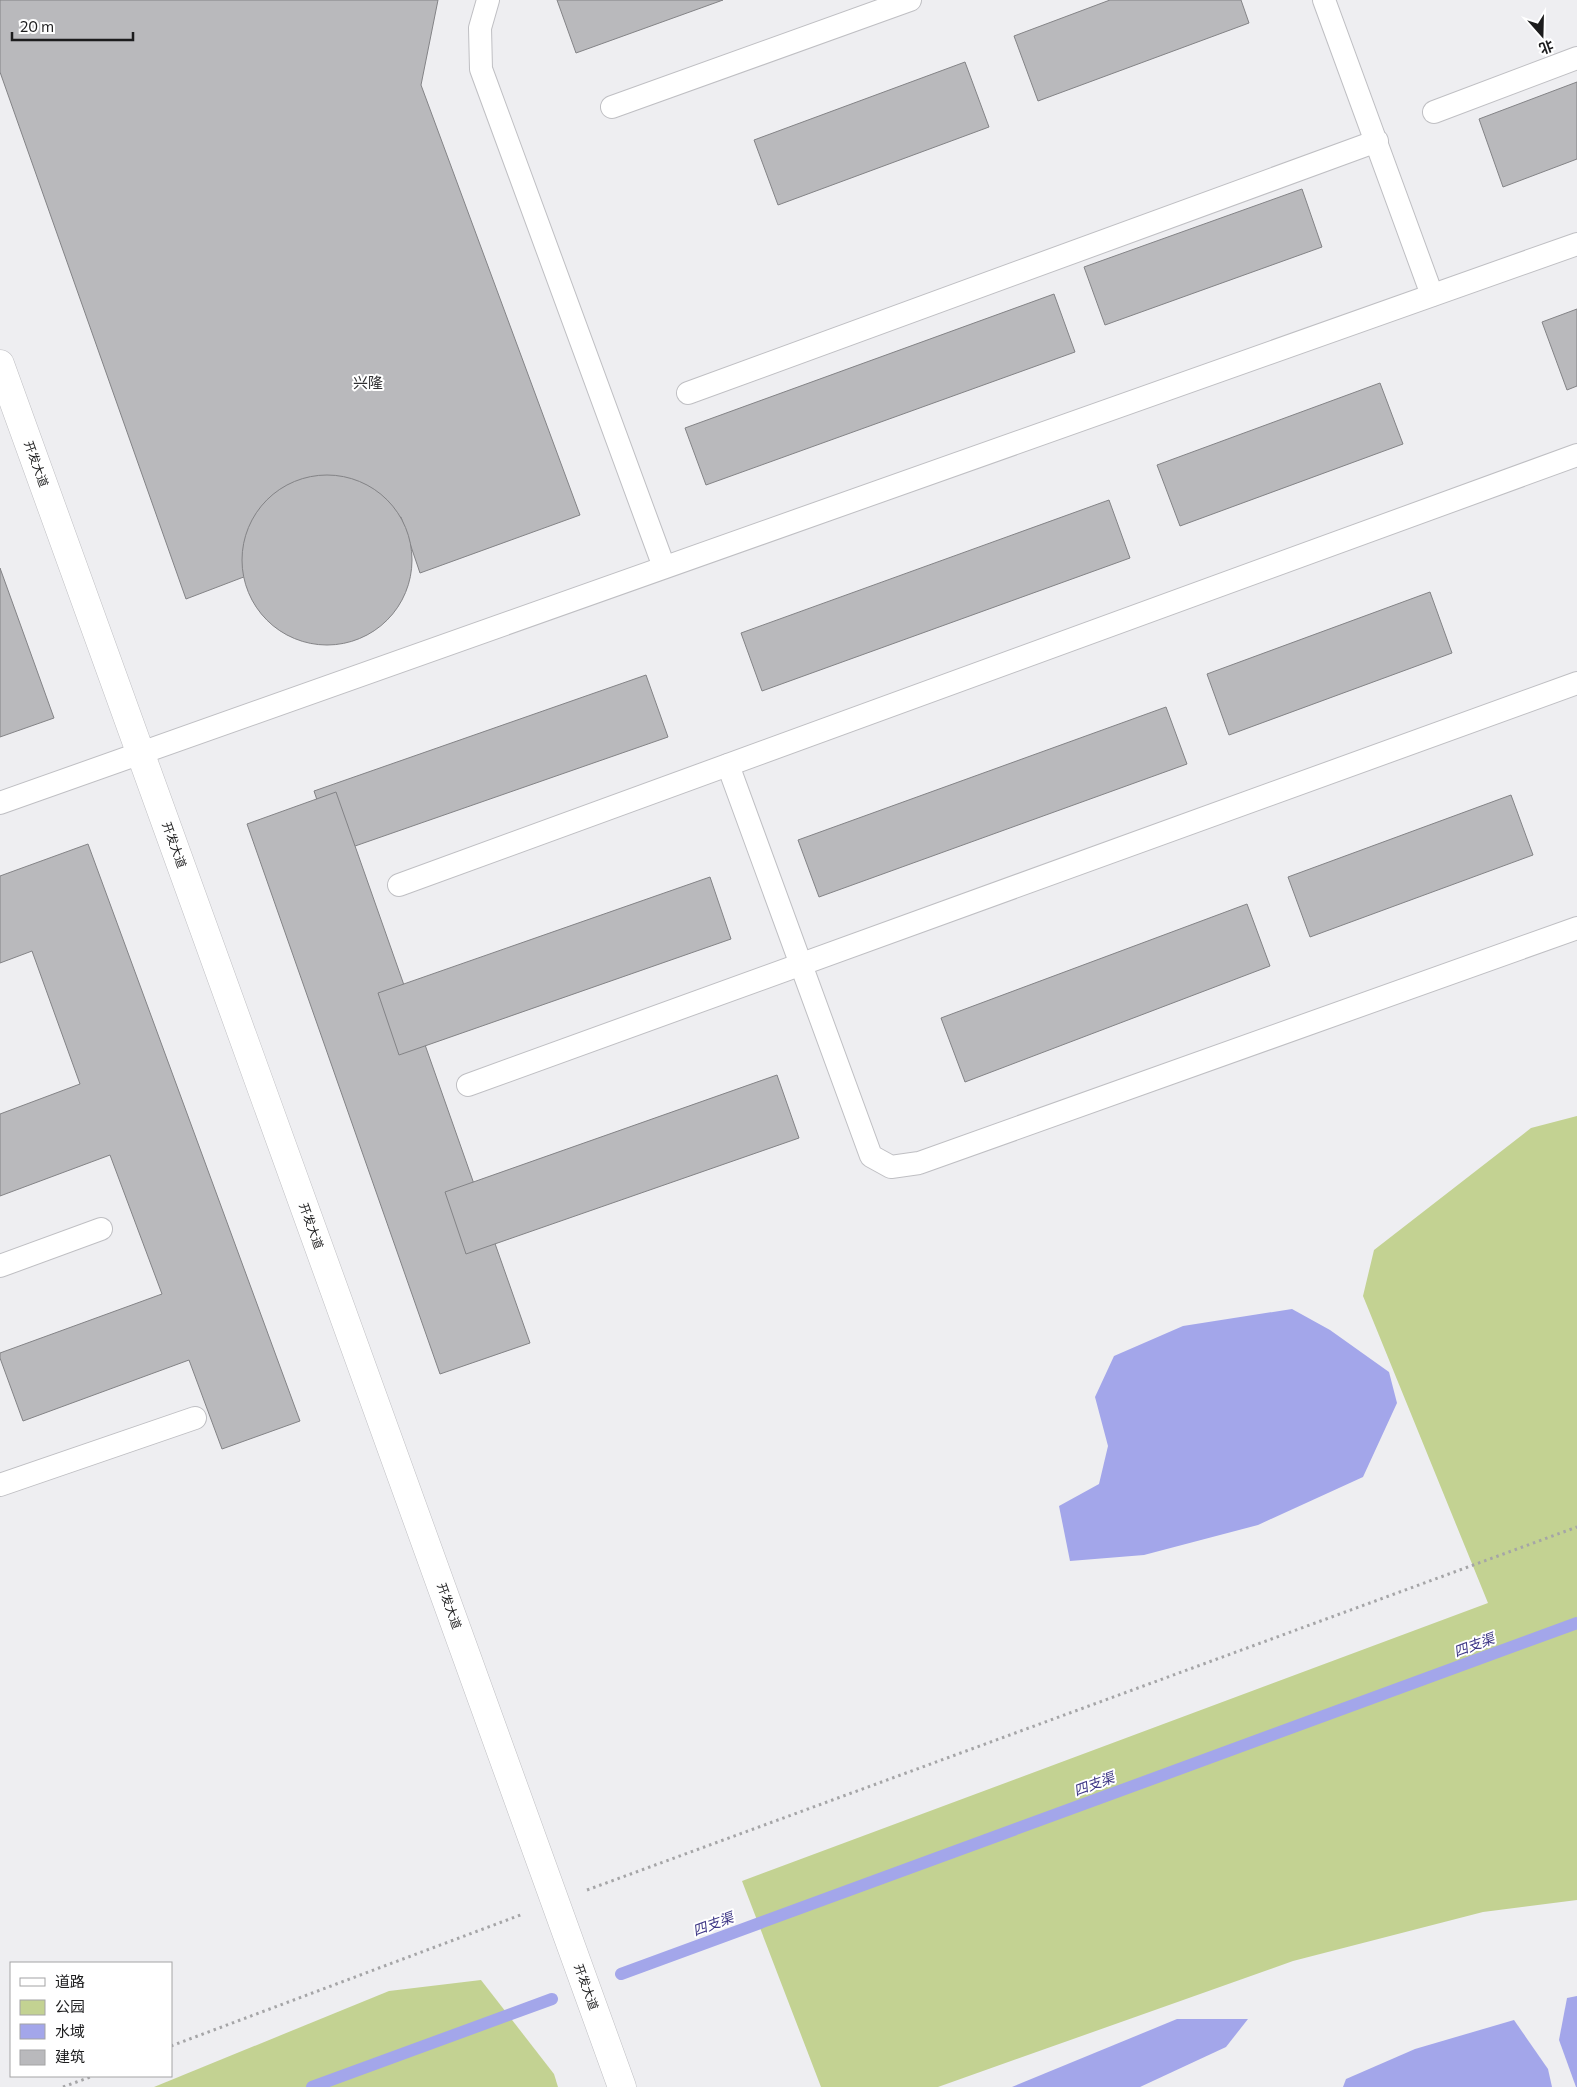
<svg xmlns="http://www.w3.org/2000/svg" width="1577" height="2087" viewBox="0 0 1577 2087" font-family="Commissioner,'Noto Sans SC',sans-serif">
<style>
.green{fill:#c3d292}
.water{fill:#a3a6ea}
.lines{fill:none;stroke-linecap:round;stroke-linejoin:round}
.stream{stroke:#a3a6ea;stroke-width:12}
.building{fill:#b9b9bc;stroke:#838386}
.service-casing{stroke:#bfbfc3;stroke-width:24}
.tertiary-casing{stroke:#bfbfc3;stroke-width:29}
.path{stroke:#a5a5a7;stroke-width:3;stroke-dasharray:2.5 4;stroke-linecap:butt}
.service{stroke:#fff;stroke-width:22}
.tertiary{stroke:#fff;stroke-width:28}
.labels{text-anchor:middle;stroke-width:4;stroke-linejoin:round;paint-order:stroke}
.street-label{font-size:12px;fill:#1c1c1d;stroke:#fff}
.water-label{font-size:14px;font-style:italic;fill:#3e3786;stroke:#fff}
.quarter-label{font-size:15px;fill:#303032;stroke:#fff}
</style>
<rect width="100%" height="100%" fill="#eeeef1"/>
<g class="green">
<polygon points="1577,1116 1577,1900 1483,1912 1293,1961 938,2087 821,2087 742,1881 1488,1603 1363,1296 1374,1250 1531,1128"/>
<polygon points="481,1980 554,2074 558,2087 154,2087 389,1991"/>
</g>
<g class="water">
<polygon points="1292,1309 1330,1330 1389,1372 1397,1403 1363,1477 1258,1525 1144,1555 1070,1561 1059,1506 1099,1484 1108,1446 1095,1397 1114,1356 1183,1326"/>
<polygon points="1577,1996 1577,2087 1576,2087 1559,2040 1567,1998"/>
<polygon points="1177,2019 1248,2019 1226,2047 1140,2087 1012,2087"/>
<polygon points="1514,2020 1548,2069 1552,2087 1343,2087 1346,2079 1415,2049"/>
</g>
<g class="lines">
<g class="stream">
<polyline points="621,1974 1577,1623"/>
<polyline points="312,2087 552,1999"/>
</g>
</g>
<g class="building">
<polygon points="0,0 438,0 421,85 580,515 420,573 401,517 186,599 0,72"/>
<polygon points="557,0 723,0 576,53"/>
<polygon points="1110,0 1241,0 1249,23 1038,101 1014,36"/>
<polygon points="965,62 989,127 778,205 754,140"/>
<polygon points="1577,82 1577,159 1503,187 1479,119"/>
<polygon points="1302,189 1322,247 1105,325 1084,267"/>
<polygon points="1054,294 1075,352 706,485 685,428"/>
<polygon points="1577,309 1577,386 1567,390 1542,322"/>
<polygon points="1380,383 1403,444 1180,526 1157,465"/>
<circle cx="327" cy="560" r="85"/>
<polygon points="1109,500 1130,558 762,691 741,633"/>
<polygon points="0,568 54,718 0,737"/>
<polygon points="1430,592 1452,653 1229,735 1207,674"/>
<polygon points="646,675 668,737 335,853 314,791"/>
<polygon points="1166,707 1187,764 819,897 798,840"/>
<polygon points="336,792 530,1343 440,1374 247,824"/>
<polygon points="1511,795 1533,855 1310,937 1288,877"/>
<polygon points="88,844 300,1421 222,1449 189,1360 23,1421 0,1358 0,1353 162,1294 110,1155 0,1196 0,1114 80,1084 32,951 0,963 0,876"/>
<polygon points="710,877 731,939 399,1055 378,993"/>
<polygon points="1247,904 1270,966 965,1082 941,1018"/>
<polygon points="777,1075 799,1138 466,1254 445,1192"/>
</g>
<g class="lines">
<g class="service-casing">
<g id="service">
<polyline points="488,0 480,28 481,69 664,567"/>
<polyline points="1324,0 1432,295"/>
<polyline points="612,107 910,0"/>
<polyline points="1434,112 1577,58"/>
<polyline points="688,393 1377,141"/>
<polyline points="728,765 871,1156 891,1167 919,1163 1577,928"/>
<polyline points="0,803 1577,244"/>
<polyline points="399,885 1577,455"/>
<polyline points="468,1085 1577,683"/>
<polyline points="0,1266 101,1229"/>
<polyline points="0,1485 195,1418"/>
</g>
</g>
<g class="tertiary-casing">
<polyline id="tertiary" points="0,364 622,2087"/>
</g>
<g class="path">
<polyline points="587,1890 1577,1527"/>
<polyline points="171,2046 523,1914"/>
<polyline points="63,2087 93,2076"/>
</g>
<use href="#service" class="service"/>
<use href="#tertiary" class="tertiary"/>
</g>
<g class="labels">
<g class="street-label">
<text transform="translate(36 464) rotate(70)" y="4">开发大道</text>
<text transform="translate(174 845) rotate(70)" y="4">开发大道</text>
<text transform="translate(311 1226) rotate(70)" y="4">开发大道</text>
<text transform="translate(449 1606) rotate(70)" y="4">开发大道</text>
<text transform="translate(586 1987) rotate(70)" y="4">开发大道</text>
</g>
<g class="water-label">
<text transform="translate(1474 1645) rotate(-20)" y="5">四支渠</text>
<text transform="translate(1094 1784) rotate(-20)" y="5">四支渠</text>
<text transform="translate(713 1924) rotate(-20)" y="5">四支渠</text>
</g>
<g class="quarter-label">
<text x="368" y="388">兴隆</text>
</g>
</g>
<rect x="10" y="1962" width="162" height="115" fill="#ffffff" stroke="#a4a4a5"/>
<rect x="20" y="1978" width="25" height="8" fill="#ffffff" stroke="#a4a4a5"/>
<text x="55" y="1987" font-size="15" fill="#1c1c1d">道路</text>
<rect x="20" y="2000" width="25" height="15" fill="#c3d292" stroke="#a4a4a5"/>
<text x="55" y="2012" font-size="15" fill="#1c1c1d">公园</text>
<rect x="20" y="2024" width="25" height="15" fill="#a3a6ea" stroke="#a4a4a5"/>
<text x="55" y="2037" font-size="15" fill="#1c1c1d">水域</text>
<rect x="20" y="2050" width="25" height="15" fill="#b9b9bc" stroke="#a4a4a5"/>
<text x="55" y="2062" font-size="15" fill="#1c1c1d">建筑</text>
<g transform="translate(1542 35) rotate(160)" stroke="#ffffff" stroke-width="4" paint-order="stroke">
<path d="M0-4L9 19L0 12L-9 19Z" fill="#1c1c1d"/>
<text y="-8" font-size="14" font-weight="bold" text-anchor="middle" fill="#1c1c1d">北</text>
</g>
<path d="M12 32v8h121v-8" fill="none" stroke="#1c1c1d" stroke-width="2.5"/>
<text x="20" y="32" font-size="15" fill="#1c1c1d" stroke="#ffffff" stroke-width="4" paint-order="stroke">20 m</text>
</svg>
